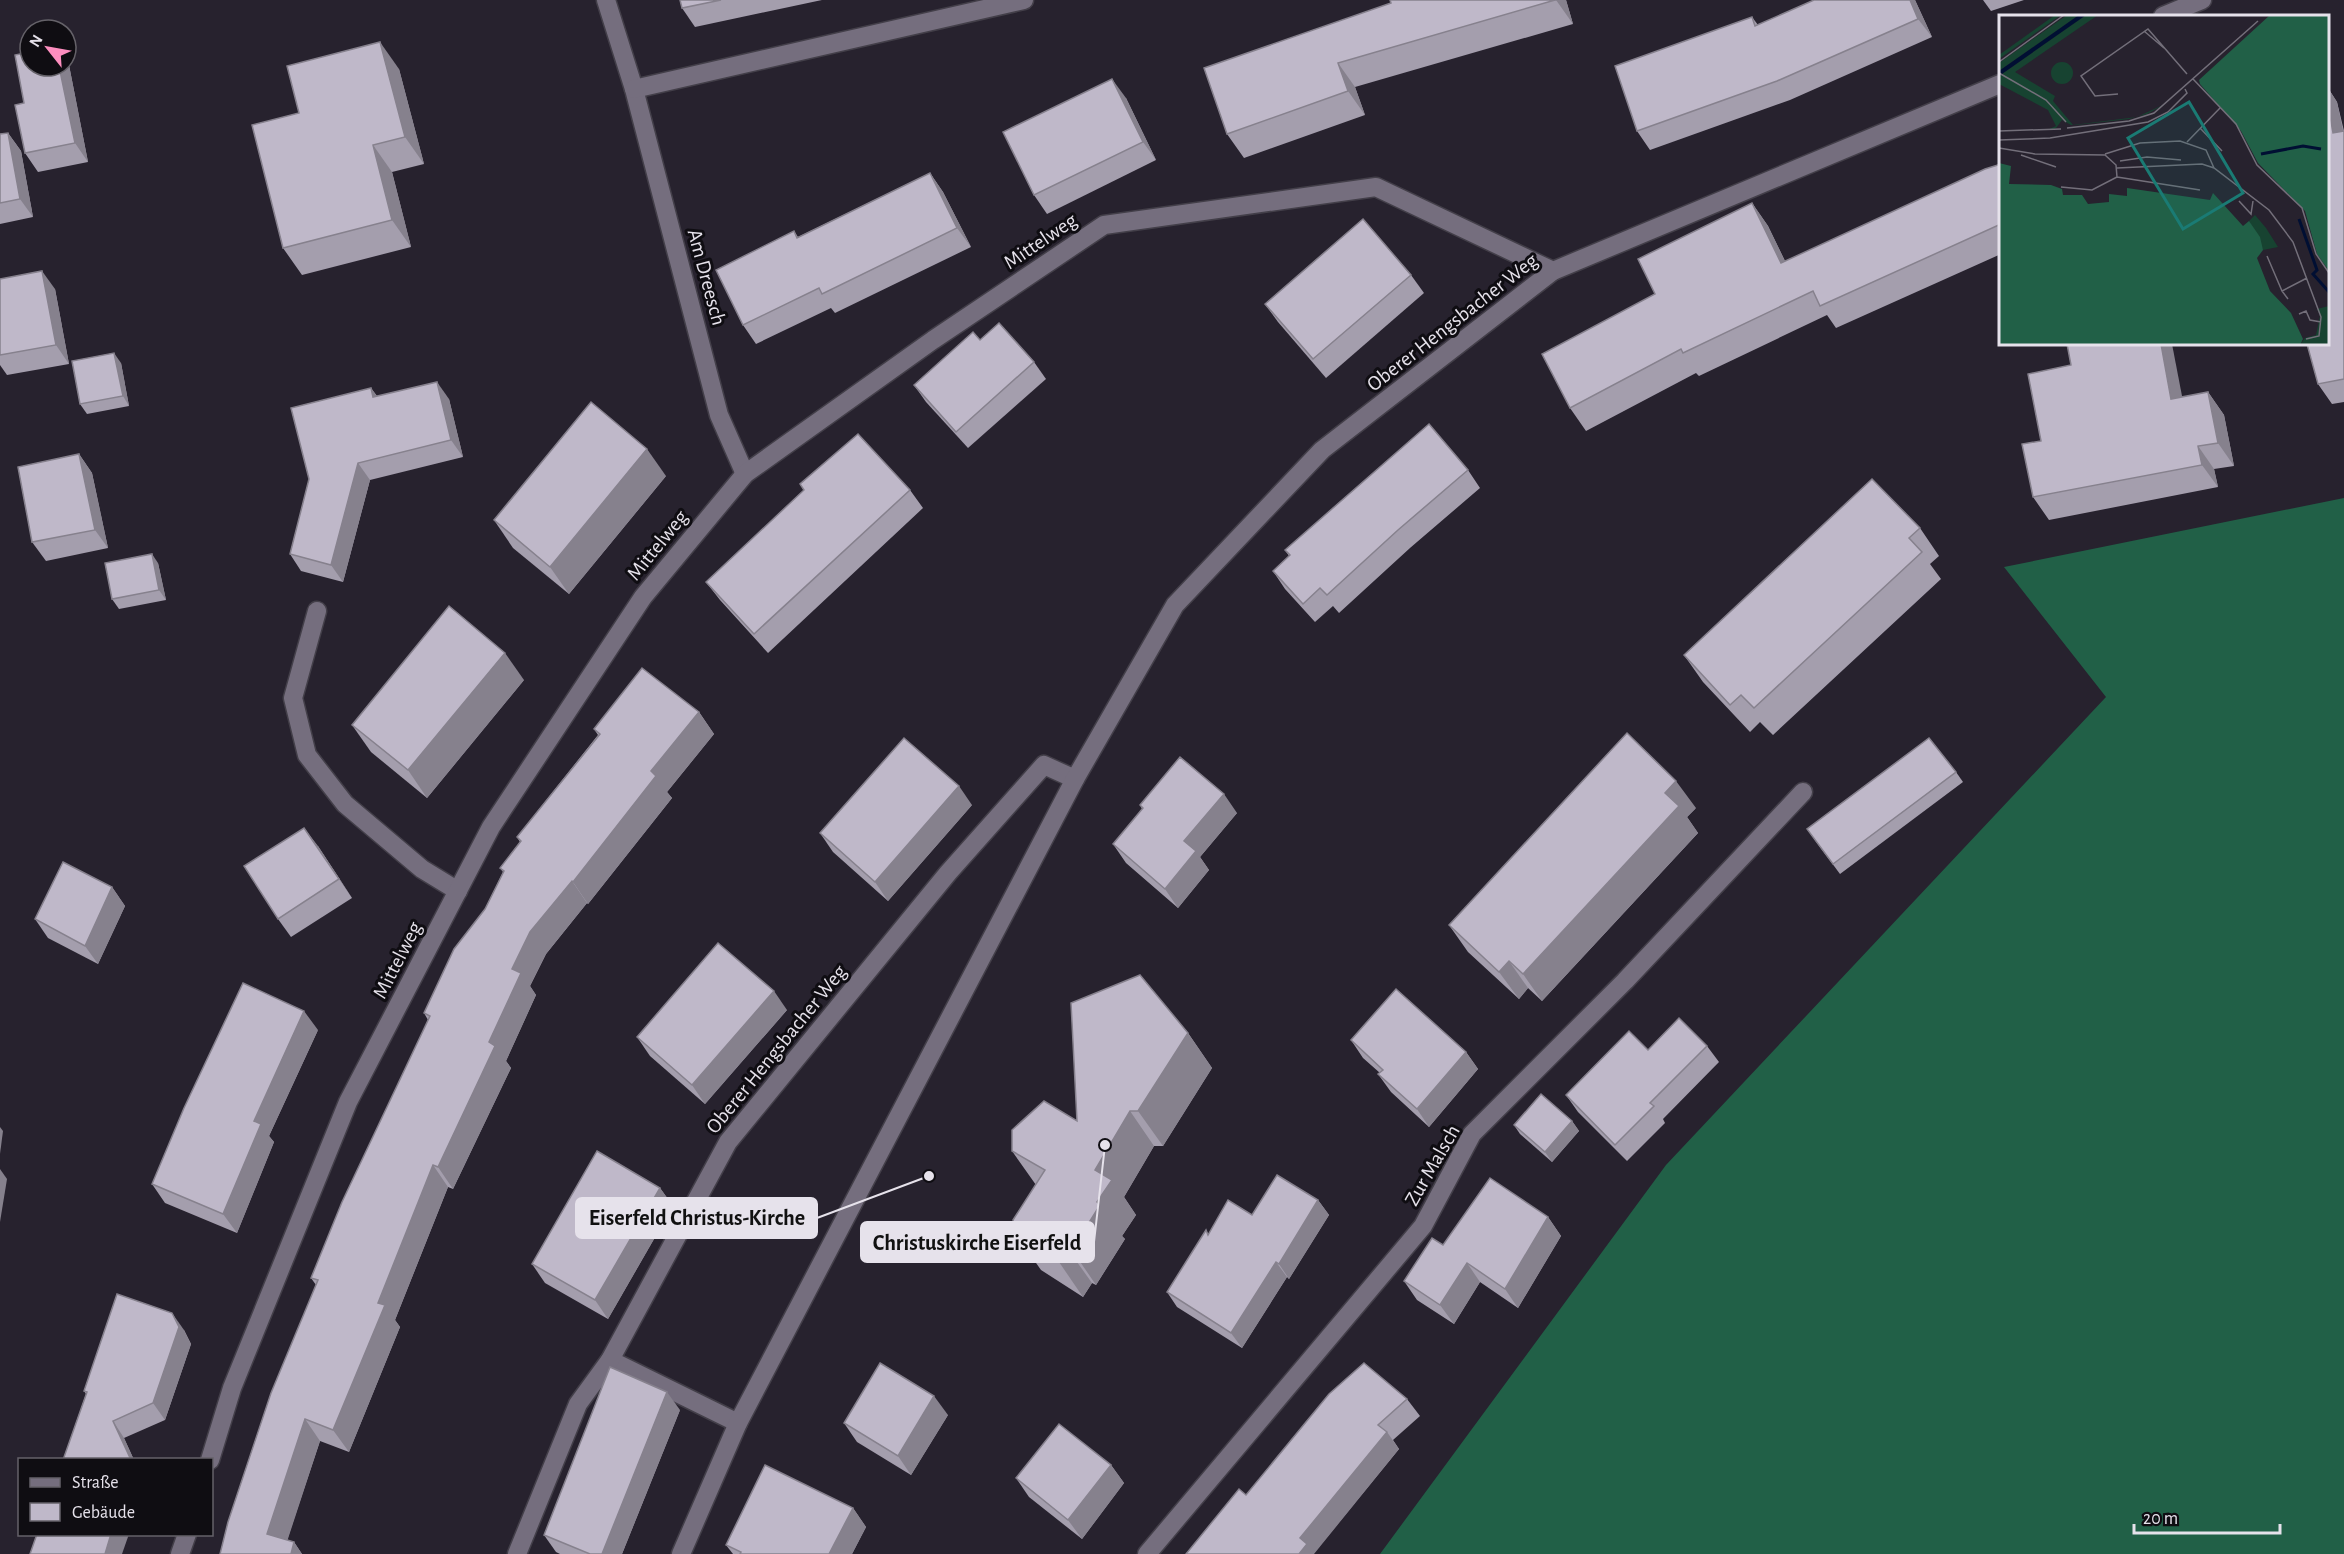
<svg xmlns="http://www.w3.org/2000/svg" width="2344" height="1554" viewBox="0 0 2344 1554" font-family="'Alegreya Sans',sans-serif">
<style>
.forest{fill:#216047}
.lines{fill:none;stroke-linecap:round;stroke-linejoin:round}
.service-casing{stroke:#433f49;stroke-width:21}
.minor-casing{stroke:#433f49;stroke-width:21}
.service{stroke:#756e7e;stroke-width:18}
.minor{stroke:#756e7e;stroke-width:18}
.wall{fill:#a49ead}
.shaded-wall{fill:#86818d}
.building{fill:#bfb8c9;stroke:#86818d;stroke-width:1.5}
.labels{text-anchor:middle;stroke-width:6;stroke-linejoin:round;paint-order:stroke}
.street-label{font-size:21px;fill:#e6e2eb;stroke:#0f0d12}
.inset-river{fill:none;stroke:#000f33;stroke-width:3}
.inset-road{fill:none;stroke:#736f7a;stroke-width:1.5}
.view{fill:#1a7b74;fill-opacity:0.15;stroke:#1a7b74;stroke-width:3}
.inset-edge{fill:none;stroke:#e6e2eb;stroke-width:3}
.leader{fill:none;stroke:#e6e2eb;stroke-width:2}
.callout-dot{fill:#e6e2eb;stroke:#0f0d12;stroke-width:2}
.callout{fill:#e6e2eb;stroke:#e6e2eb;stroke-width:2}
.callout-label{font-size:22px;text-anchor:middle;font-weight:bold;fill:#111}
</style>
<rect width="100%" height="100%" fill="#27222e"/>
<polygon class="forest" points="2344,498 2344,1554 1380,1554 1666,1165 2106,697 2004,567"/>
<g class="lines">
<g class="service-casing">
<g id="service">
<polyline points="317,611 293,698 307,755 345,804 422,869 458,891"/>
<polyline points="610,1360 738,1423"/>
</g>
</g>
<g class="minor-casing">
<g id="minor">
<polyline points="606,0 634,89 719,415 745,474"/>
<polyline points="2163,16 2202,0"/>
<polyline points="634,89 1024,0"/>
<polyline points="210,1460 232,1388 348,1102 491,827 643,597 745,474 933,340 1104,225 1376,187 1553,271"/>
<polyline points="180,1554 187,1534"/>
<polyline points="517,1554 578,1404 610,1360 728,1142 948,873 1044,765 1075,779"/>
<polyline points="681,1554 738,1423 1075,779 1175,605 1322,450 1553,271 2000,84"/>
<polyline points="1147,1554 1423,1226 1472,1134 1625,981 1803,792"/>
</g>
</g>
<use href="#service" class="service"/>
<use href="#minor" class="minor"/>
</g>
<g class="wall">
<polygon points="680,0 822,0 695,27 682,8"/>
<polygon points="1566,0 1573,24 1355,87 1365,115 1244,158 1227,134 1391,3"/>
<polygon points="1915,0 1932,37 1790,100 1650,150 1637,131 1752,17 1758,25"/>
<polygon points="1983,0 2024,0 1991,11"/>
<polygon points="66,61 69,65 88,162 38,172 25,153 24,103 66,66"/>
<polygon points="399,69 424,164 392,172 411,247 302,275 283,248"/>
<polygon points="2328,88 2337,102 2344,131 2344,402 2332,404 2318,384 2328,344"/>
<polygon points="1126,98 1156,160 1047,214 1034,195"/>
<polygon points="8,133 21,151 33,217 0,224 0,134"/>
<polygon points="2001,164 2001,254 1836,328 1827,315 1699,376 1696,373 1586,431 1570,408 1655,294 1752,203 1768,226 1785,261"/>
<polygon points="930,173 943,192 971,247 835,313 831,308 756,344 743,325 794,231 798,237"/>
<polygon points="1411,275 1424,293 1326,378 1278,322 1265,304"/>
<polygon points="0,279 55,289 69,364 7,375 0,365"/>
<polygon points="980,340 1034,362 1046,379 968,448 926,402 914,385"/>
<polygon points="121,363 129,406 87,414 80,404"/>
<polygon points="2071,365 2182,397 2208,392 2224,415 2234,466 2214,469 2218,487 2049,520 2033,497 2041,441"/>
<polygon points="371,388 377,396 449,399 463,457 370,480 343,582 301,571 290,554"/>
<polygon points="79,454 92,473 108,548 46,561 32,542"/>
<polygon points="1468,470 1480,488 1410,548 1339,613 1333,606 1315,622 1285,589 1273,571 1289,556 1285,550"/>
<polygon points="666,476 569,594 513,548 494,520"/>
<polygon points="800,484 910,490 923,508 768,653 720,600 706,582 804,490"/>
<polygon points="1920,528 1939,556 1930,564 1941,579 1773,735 1760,722 1750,732 1703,682 1684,655"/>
<polygon points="158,563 166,600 119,609 112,599"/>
<polygon points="524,680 427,798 371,752 352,725"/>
<polygon points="699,712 714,734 667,792 672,798 588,904 587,903 546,954 530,986 536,995 506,1061 511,1068 453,1189 448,1187 395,1320 400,1327 349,1452 320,1441 287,1540 294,1542 302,1554 220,1554 316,1285 311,1278 428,1020 424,1013 485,909 503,872 500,868 520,842 517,837 598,735 594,729"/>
<polygon points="1956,772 1963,782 1840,874 1814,839"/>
<polygon points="972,805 888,901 833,852 820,833"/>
<polygon points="1140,805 1237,813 1200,857 1209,870 1178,908 1126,863 1113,844 1142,809"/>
<polygon points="1696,808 1687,817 1698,833 1542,1001 1528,988 1519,999 1468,952 1449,925"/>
<polygon points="318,846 352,898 291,937 278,919"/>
<polygon points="112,887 125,906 98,964 48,938 35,919"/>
<polygon points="787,1010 705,1104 650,1056 637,1037"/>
<polygon points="318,1030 269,1136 274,1142 237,1233 165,1203 152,1184"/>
<polygon points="1188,1033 1212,1068 1163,1146 1154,1146 1124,1197 1136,1215 1122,1236 1125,1239 1096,1285 1092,1283 1083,1297 1041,1270 1017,1236 1036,1185 1012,1151 1077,1121"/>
<polygon points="1351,1040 1466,1052 1478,1069 1429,1127 1391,1092 1378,1074 1380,1073 1363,1058"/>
<polygon points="1707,1046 1719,1062 1663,1119 1665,1123 1627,1161 1578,1112 1566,1095 1648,1050"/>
<polygon points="1572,1121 1579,1131 1552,1162 1520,1134 1514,1125"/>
<polygon points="660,1188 673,1206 608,1319 545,1283 532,1264"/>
<polygon points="1318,1200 1329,1215 1289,1279 1287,1277 1242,1348 1177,1307 1167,1292 1206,1230 1208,1234 1252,1215"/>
<polygon points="1548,1217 1561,1236 1518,1308 1480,1282 1454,1324 1417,1300 1404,1281 1443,1245"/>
<polygon points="184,1330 191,1344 165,1420 124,1438 134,1460 63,1460 86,1394 84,1391"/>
<polygon points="1407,1399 1420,1416 1393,1440 1399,1449 1314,1553 1246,1495"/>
<polygon points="680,1410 622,1554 560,1554 556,1552 544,1535"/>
<polygon points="948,1415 911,1475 857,1442 844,1423"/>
<polygon points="1111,1465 1124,1483 1082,1539 1029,1497 1016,1478"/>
<polygon points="853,1508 866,1527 852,1554 733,1554 726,1545"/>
</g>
<g class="shaded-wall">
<polygon points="1556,0 1566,0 1573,24"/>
<polygon points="1910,0 1915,0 1932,37 1918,19"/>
<polygon points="380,42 399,69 424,164 405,137"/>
<polygon points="66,61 69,65 88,162 75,143 59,66 66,66"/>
<polygon points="1338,63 1355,87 1365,115 1348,91"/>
<polygon points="1112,79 1126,98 1156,160 1143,142"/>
<polygon points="2328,88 2337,102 2344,135 2333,133 2328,104"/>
<polygon points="8,133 21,151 33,217 20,199"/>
<polygon points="373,145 392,172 411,247 392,220"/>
<polygon points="930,173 943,192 971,247 957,228"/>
<polygon points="1752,203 1768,226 1797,286 1781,263"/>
<polygon points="42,271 55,289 69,364 56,345"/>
<polygon points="2161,344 2172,344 2187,422 2171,399"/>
<polygon points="114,353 121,363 129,406 123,396"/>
<polygon points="437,382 449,399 463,457 451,440"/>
<polygon points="371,388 383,405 373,397"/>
<polygon points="2208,392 2224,415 2234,466 2218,443"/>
<polygon points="2198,446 2214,469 2218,487 2202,465"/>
<polygon points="647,449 666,476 569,594 550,567"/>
<polygon points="79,454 92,473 108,548 95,530"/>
<polygon points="358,463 370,480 343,582 331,565"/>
<polygon points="152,554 158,563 166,600 159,590"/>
<polygon points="505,653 524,680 427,798 408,770"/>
<polygon points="699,712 714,734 667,792 672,798 588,904 573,882 651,771"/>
<polygon points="1676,781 1696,808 1687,817 1698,833 1542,1001 1523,974 1665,793"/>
<polygon points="959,786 972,805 888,901 875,882"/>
<polygon points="1224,794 1237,813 1200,857 1209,870 1178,908 1165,889 1184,841"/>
<polygon points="304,828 318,846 352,898 339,879"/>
<polygon points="572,881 587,903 546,954 530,986 536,995 506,1061 511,1068 453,1189 438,1167 489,1042 512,969 530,932"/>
<polygon points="112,887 125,906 98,964 85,946"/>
<polygon points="1509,961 1528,988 1519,999 1499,972"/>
<polygon points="774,991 787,1010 705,1104 692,1085"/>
<polygon points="304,1011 318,1030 269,1136 274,1142 237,1233 223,1214 254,1121"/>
<polygon points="1188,1033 1212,1068 1163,1146 1138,1111"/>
<polygon points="1466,1052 1478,1069 1429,1127 1417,1109"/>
<polygon points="1130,1111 1154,1146 1124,1197 1136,1215 1122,1236 1125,1239 1096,1285 1072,1250 1097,1202 1095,1170"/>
<polygon points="1572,1121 1579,1131 1552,1162 1545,1152"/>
<polygon points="0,1127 3,1131 0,1154"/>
<polygon points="433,1165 448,1187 395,1320 400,1327 349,1452 333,1430 378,1303"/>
<polygon points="0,1169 7,1179 0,1222"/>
<polygon points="660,1188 673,1206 608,1319 595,1300"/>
<polygon points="1318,1200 1329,1215 1289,1279 1279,1264"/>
<polygon points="1548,1217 1561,1236 1518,1308 1505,1289"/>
<polygon points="1067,1248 1092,1283 1083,1297 1059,1262"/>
<polygon points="1276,1262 1287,1277 1242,1348 1231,1333"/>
<polygon points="1467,1263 1480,1282 1454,1324 1440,1305"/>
<polygon points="172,1313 184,1330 191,1344 165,1420 153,1403"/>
<polygon points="667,1392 680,1410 622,1554 602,1554"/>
<polygon points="934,1396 948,1415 911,1475 898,1456"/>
<polygon points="305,1419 320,1441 283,1554 267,1534"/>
<polygon points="113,1421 124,1438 134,1460 131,1460"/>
<polygon points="1387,1432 1399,1449 1314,1554 1299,1554 1300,1538"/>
<polygon points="1111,1465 1124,1483 1082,1539 1068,1520"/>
<polygon points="853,1508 866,1527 852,1554 829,1554"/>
<polygon points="111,1534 129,1534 122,1554 105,1554"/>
<polygon points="294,1542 302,1554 291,1554"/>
</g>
<g class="building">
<polygon points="680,0 721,0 682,8"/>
<polygon points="1390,0 1555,0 1338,63 1348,91 1227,134 1204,68 1391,3"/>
<polygon points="1814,0 1910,0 1918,19 1777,81 1637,131 1615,66 1752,17 1755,26"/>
<polygon points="380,42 405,137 373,145 392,220 283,248 252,125 299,113 287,66"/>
<polygon points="30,52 30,66 59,66 75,143 25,153 15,105 24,103 15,55"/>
<polygon points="1112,79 1143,142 1034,195 1003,132"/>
<polygon points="2328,104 2333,133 2344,131 2344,379 2318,384 2307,344 2328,344"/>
<polygon points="8,133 20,199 0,203 0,134"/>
<polygon points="2001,164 2001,224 1820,306 1813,291 1683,353 1681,349 1570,408 1542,354 1655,294 1638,259 1752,203 1781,263 1985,169"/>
<polygon points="930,173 957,228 822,294 819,288 743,325 716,270 794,231 797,238"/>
<polygon points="1363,219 1411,275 1313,359 1265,304"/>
<polygon points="42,271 56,345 0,355 0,279"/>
<polygon points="999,323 1034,362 956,432 914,385 973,332 980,340"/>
<polygon points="2067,344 2161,344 2171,399 2208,392 2218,443 2198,446 2202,465 2033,497 2022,444 2041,441 2028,374 2071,365"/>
<polygon points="114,353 123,396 80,404 72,361"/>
<polygon points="437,382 451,440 358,463 331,565 290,554 309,479 291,408 371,388 373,397"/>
<polygon points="591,402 647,449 550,567 494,520"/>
<polygon points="1429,424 1468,470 1398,530 1327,595 1320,588 1303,604 1273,571 1290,555 1285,550"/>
<polygon points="858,434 910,490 754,634 706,582 804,490 800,484"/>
<polygon points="79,454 95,530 32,542 18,467"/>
<polygon points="1872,479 1920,528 1909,538 1922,552 1754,708 1741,695 1730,705 1684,655"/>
<polygon points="152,554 159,590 112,599 105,563"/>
<polygon points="449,606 505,653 408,770 352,725"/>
<polygon points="642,668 699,712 651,771 656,776 573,882 572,881 530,932 512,969 521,973 489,1042 495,1046 438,1167 433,1165 378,1303 385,1305 333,1430 305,1419 267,1534 294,1542 291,1554 220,1554 228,1522 271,1393 318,1280 311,1278 342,1202 430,1016 424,1013 454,949 485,909 504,871 500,868 521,841 517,837 600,734 594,729"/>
<polygon points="1627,733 1676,781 1665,793 1679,806 1523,974 1509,961 1499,972 1449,925"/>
<polygon points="904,738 959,786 875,882 820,833"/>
<polygon points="1929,738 1956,772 1833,864 1807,829"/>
<polygon points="1180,757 1224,794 1184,841 1196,851 1165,889 1113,844 1143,808 1140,805"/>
<polygon points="304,828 339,879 278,919 244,866"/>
<polygon points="63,862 112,887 85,946 35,919"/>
<polygon points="718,943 774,991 692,1085 637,1037"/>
<polygon points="1140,975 1188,1033 1138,1111 1130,1111 1095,1170 1112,1180 1097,1202 1100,1205 1072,1250 1067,1248 1059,1262 1017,1236 1013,1220 1045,1170 1012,1151 1012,1130 1044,1101 1077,1121 1071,1003"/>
<polygon points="243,983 304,1011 254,1121 261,1124 223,1214 152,1184 184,1108"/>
<polygon points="1396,989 1466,1052 1417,1109 1378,1074 1383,1070 1351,1040"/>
<polygon points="1679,1018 1707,1046 1650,1103 1654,1106 1615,1145 1566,1095 1629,1031 1648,1050"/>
<polygon points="1541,1094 1572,1121 1545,1152 1514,1125"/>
<polygon points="597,1151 660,1188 595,1300 532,1264"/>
<polygon points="1277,1175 1318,1200 1279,1264 1276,1262 1231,1333 1167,1292 1206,1230 1208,1235 1228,1200 1252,1215"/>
<polygon points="1490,1178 1548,1217 1505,1289 1467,1263 1440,1305 1404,1281 1432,1238 1443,1245"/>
<polygon points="117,1294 172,1313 179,1327 153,1403 113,1421 131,1460 63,1460 87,1392 84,1391"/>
<polygon points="880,1363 934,1396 898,1456 844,1423"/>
<polygon points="1364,1363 1407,1399 1378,1425 1387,1432 1300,1538 1307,1544 1299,1554 1186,1554 1239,1489 1246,1495 1329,1394"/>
<polygon points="610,1367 667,1392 602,1554 590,1554 544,1535"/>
<polygon points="1059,1424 1111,1465 1068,1520 1016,1478"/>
<polygon points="765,1465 853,1508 829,1554 740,1554 741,1552 726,1545"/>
<polygon points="37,1534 111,1534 105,1554 30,1554"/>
</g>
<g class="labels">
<g class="street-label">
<text transform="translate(1040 241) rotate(-34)" y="7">Mittelweg</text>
<text transform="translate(707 277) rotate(75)" y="7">Am Dreesch</text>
<text transform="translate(1452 322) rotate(-38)" y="7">Oberer Hengsbacher Weg</text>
<text transform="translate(657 545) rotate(-51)" y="7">Mittelweg</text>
<text transform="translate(397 960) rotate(-63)" y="7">Mittelweg</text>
<text transform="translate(776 1049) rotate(-51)" y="7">Oberer Hengsbacher Weg</text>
<text transform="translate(1432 1165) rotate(-60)" y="7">Zur Malsch</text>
</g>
</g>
<g transform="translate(1999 15)">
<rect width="330" height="330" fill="#27222e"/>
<path d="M56,0H62L0,44V40ZM68,0H80L0,56V48ZM87,0H99L16,57L56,81L54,86L74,110L138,102L166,89L148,99L130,104L77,110H72L63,105L57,113L54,114L48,115L57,111L49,95L0,69V61ZM52 58a11 11 0 1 1 22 0a11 11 0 1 1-22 0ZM256,200L267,213L279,232L264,235L250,206ZM330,291V330H301L306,323L317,320L321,301L318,294Z" fill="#174331"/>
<path d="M271,0H330V256L318,239L306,196L259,148L242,116L201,69L200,65ZM0,148L12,151L10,169L52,170L63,174L64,180H83L89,189L110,187V179L128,181V173L211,185L214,178L244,211L250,206L261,222L264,235L258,243L271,276L292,298L304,324L301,330H0Z" fill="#216047"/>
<path d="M80,0H87L0,61V56Z" fill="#000f33"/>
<path class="inset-river" d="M262,139L304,131L322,134M300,204L318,255L314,259L330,277"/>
<path class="inset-road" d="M145,16L165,33M0,47L65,0M0,58L47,85L67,107M194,64L237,109L258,150L303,193L317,239L330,258M119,79L96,81L82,61L149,14L188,59M68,113L130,106L155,98L259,6M201,113L223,136M0,116L62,114M0,125L51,123L149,107L169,97L188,78L186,74M188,127L221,93M0,133L36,139L106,140L117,150L118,162L93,175L62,172M106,139L141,128L181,126L207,135L215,153M22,140L57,152M121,146L148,142L182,145M118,153L203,149L215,153L270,195L294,227L322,302L320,321L307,324M118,162L201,175M240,186L252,199L254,186M268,241L283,276M289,284L283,276L308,263M300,299L307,296L311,305L322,307"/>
<path class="view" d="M190,87L244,178L184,214L129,123Z"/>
<rect width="330" height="330" class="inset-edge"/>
</g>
<path class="leader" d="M929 1176L817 1218M1105 1145L1094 1242"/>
<g class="callout-dot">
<circle cx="929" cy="1176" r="6"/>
<circle cx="1105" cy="1145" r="6"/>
</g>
<g class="callout">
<rect x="576" y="1198" width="241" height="40" rx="6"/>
<rect x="861" y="1222" width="233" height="40" rx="6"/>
</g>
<g class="callout-label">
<text x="697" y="1225">Eiserfeld Christus-Kirche</text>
<text x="977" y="1250">Christuskirche Eiserfeld</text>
</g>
<rect x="18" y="1458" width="195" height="78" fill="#0f0d12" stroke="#656269" stroke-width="1.5"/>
<rect x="30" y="1478" width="30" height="9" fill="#756e7e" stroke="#656269" stroke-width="1.5"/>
<text x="72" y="1488" font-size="18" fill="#e6e2eb">Straße</text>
<rect x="30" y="1503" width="30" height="18" fill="#bfb8c9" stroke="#656269" stroke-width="1.5"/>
<text x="72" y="1518" font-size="18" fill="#e6e2eb">Gebäude</text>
<g transform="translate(48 48) rotate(301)"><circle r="28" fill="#0f0d12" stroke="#656269" stroke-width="1.5"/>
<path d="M0-4.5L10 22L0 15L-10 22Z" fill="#fd8ebf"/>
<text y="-9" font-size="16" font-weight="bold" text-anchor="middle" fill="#e6e2eb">N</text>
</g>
<path d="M2134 1524v9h146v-9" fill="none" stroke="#e6e2eb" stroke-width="3"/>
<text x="2143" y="1524" font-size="18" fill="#e6e2eb" stroke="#0f0d12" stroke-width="4.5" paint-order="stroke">20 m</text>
</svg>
